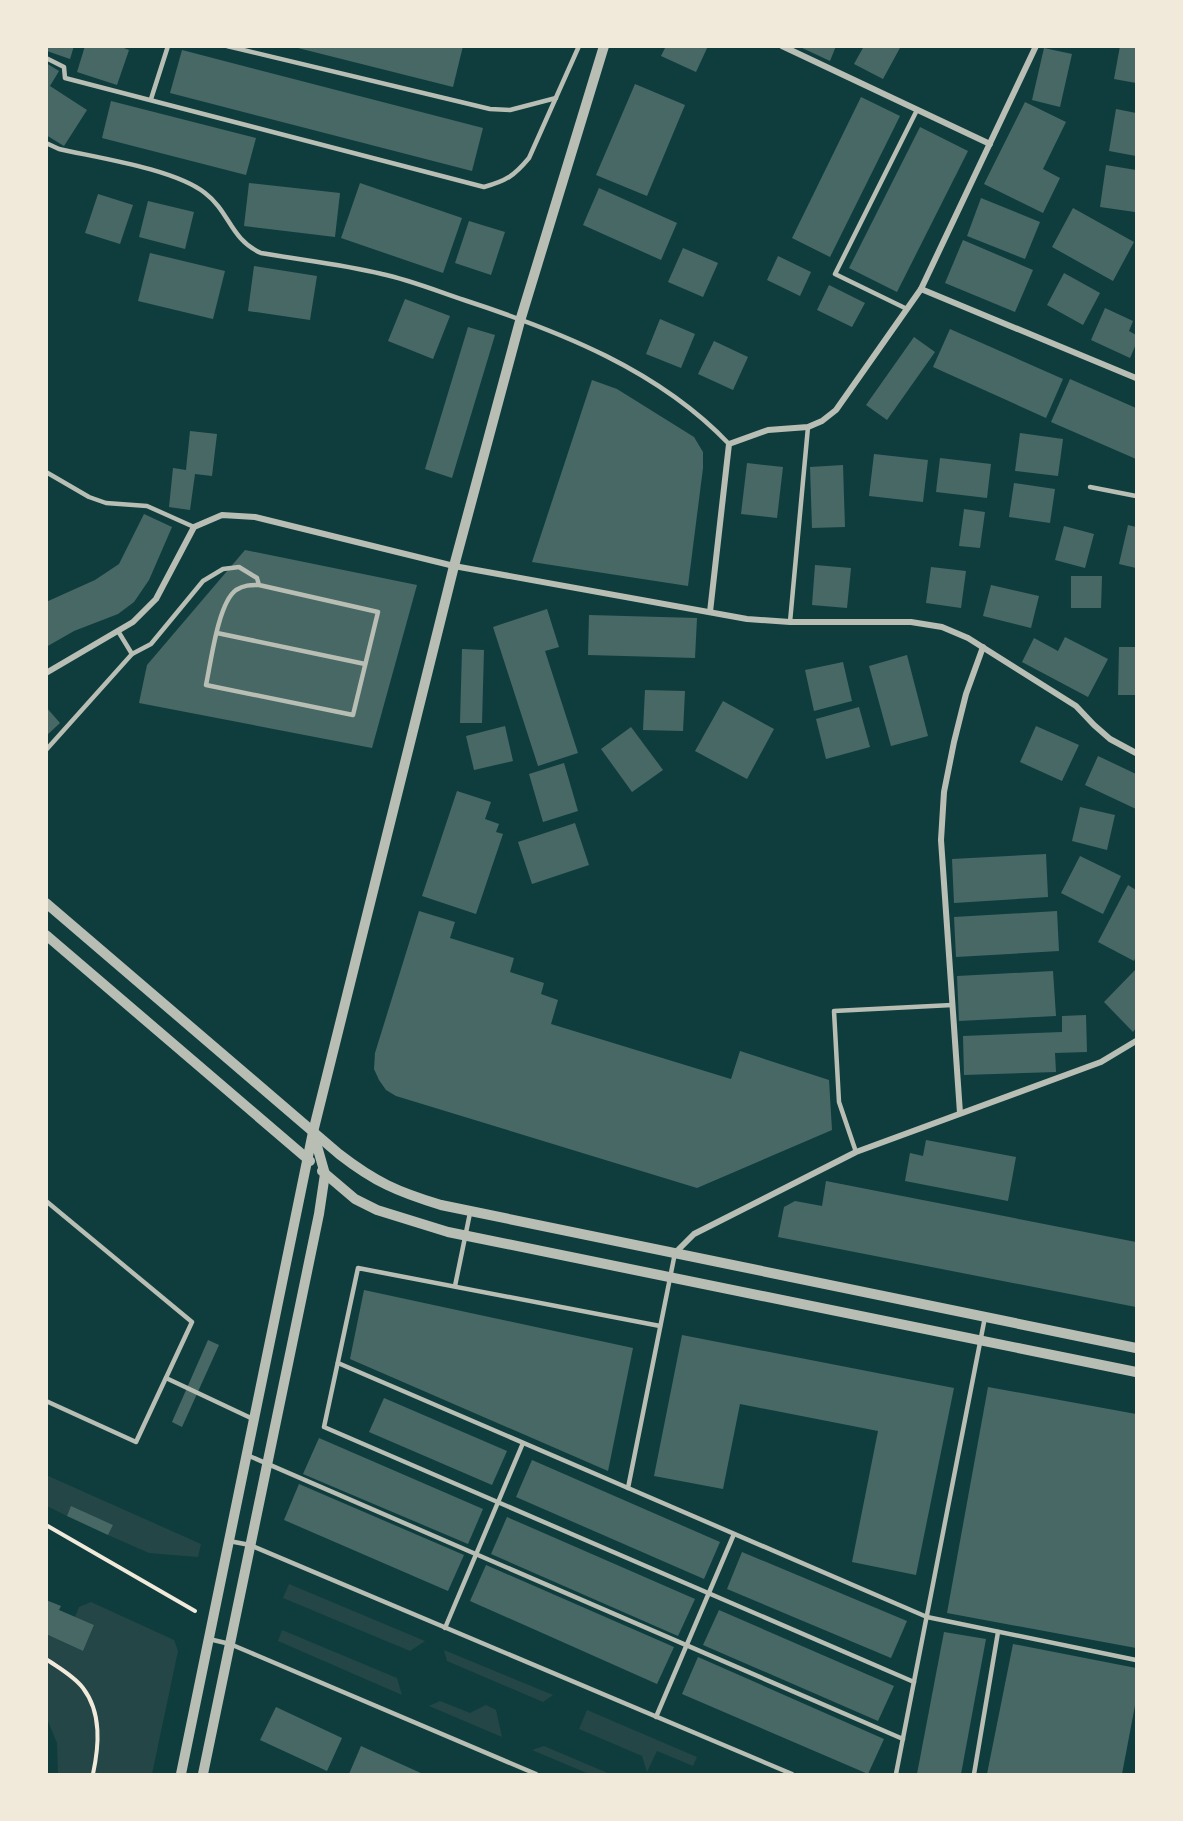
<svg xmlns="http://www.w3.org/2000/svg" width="1183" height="1821" viewBox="0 0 1183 1821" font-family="'Titillium Web',sans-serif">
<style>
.green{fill:#244646}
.building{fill:#486865}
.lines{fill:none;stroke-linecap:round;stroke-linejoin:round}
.path{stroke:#f1e9da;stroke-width:4}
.service{stroke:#b8beb3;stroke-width:4.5}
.minor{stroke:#b8beb3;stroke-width:6}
.tertiary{stroke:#b8beb3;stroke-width:10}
</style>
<rect width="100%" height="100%" fill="#0f3d3e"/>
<g class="green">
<polygon points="46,1475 201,1544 198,1557 149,1553 108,1535 113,1525 71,1507 67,1516 47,1506"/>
<polygon points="289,1584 425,1641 410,1651 283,1598"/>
<polygon points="91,1602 174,1640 178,1651 152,1774 58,1774 57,1743 47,1719 46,1634 83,1651 94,1625 75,1617 79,1607"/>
<polygon points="282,1630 397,1678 402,1695 278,1641"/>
<polygon points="444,1650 553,1695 543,1702 447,1661"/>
<polygon points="440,1701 470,1713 486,1705 496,1710 502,1737 429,1706"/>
<polygon points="587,1710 697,1757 693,1766 657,1751 647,1772 642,1756 579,1729"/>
<polygon points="544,1746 610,1774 589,1774 532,1750"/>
</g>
<g class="building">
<polygon points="48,46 74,46 70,59 47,51"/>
<polygon points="85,46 119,46 129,50 117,85 77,72"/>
<polygon points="290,46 463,46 453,87"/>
<polygon points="666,46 708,46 696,72 661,56"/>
<polygon points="798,46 836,46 830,61"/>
<polygon points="864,46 901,46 883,79 854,64"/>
<polygon points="1120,46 1136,47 1136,83 1114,79"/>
<polygon points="1044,48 1072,54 1060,107 1032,100"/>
<polygon points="182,50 483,128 472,171 170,93"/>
<polygon points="46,63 59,71 50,86 87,110 64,146 46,135"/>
<polygon points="635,84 685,105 647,196 596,175"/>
<polygon points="861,97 900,116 830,257 792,238"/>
<polygon points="111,101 256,138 246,175 102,138"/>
<polygon points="1025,102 1066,122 1043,169 1060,178 1043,213 984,184"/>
<polygon points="1116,109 1136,113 1136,156 1109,151"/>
<polygon points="920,127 968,151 897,292 849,268"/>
<polygon points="1106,165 1136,170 1135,212 1100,207"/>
<polygon points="249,183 340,193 335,237 244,226"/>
<polygon points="360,183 462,218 443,273 341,238"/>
<polygon points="599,188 677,223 661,260 583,225"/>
<polygon points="98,194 133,205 120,244 85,233"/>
<polygon points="981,198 1040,222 1025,259 967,236"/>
<polygon points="148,201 194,212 185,249 139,237"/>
<polygon points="1073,208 1134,242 1113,281 1052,247"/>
<polygon points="469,221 505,232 491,275 455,263"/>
<polygon points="963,240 1033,270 1015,312 945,283"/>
<polygon points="683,248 718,263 703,297 668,282"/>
<polygon points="150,253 225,271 213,319 138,301"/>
<polygon points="778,256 811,272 800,296 767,280"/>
<polygon points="254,266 317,276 310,320 248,311"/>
<polygon points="1064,273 1100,293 1083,325 1047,305"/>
<polygon points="829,285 865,303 852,327 817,310"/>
<polygon points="405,299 450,316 433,359 388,341"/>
<polygon points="1105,308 1133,321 1129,331 1136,335 1136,344 1130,358 1091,340"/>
<polygon points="660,319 695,334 681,368 646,354"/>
<polygon points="468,327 495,335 452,478 425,469"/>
<polygon points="950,329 1063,379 1046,418 933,367"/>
<polygon points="914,337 935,352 887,420 866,405"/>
<polygon points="714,341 748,357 733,390 698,374"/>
<polygon points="1070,379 1136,408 1136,459 1051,422"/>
<polygon points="592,380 617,389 694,437 703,452 703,468 688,586 532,562"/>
<polygon points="190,431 217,434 212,476 195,474 190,510 169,507 173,468 186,470"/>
<polygon points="1020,433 1063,439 1058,476 1015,471"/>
<polygon points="874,454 928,460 923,502 869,496"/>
<polygon points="940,458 991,464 987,498 936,492"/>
<polygon points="747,463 783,467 777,518 741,514"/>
<polygon points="843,465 845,527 812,528 810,467"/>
<polygon points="1014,483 1055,489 1050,523 1009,517"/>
<polygon points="964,509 985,512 980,548 959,546"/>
<polygon points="144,514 172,527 149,580 134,602 118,614 74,631 46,647 46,602 95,580 119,564"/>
<polygon points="1128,525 1136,527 1136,568 1119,564"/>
<polygon points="1064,526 1094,534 1085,568 1055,560"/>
<polygon points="245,550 417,585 372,748 139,703 147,665"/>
<polygon points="815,565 851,568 847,608 812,605"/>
<polygon points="931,567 966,571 961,608 926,603"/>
<polygon points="1071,576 1102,576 1101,608 1071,608"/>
<polygon points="991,585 1039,596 1031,628 983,616"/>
<polygon points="547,609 559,647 545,651 578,753 538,766 493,627"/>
<polygon points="589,615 697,618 695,658 588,655"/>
<polygon points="1065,637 1108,659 1088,697 1022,662 1034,638 1058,651"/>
<polygon points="1119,647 1136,647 1136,695 1118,695"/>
<polygon points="462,649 484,650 482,723 460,723"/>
<polygon points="907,655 928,736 891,746 869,666"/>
<polygon points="843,662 852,701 814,711 805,670"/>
<polygon points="645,690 685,691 683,731 643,730"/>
<polygon points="723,701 774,729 747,779 695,751"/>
<polygon points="46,707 60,723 46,736"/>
<polygon points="859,707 870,747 826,759 816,719"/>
<polygon points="505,726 513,761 474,770 466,736"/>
<polygon points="1036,726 1079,745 1062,781 1020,762"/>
<polygon points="631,727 663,770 632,792 601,749"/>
<polygon points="1098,756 1136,774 1136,809 1085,785"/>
<polygon points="564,763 578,811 543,822 529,774"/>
<polygon points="457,791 491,802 485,819 499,824 496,832 503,834 476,914 422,896"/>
<polygon points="1080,807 1115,815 1107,850 1072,841"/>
<polygon points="575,823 589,865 532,884 518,842"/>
<polygon points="1046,854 1048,897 954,903 952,859"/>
<polygon points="1080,856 1121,876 1103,914 1061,893"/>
<polygon points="1128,885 1136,890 1136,956 1134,961 1098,942"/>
<polygon points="419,911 455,922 450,938 514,958 510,972 544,983 541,994 558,1000 551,1024 731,1079 740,1051 829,1080 832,1130 697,1188 396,1096 386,1090 379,1080 374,1069 375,1053"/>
<polygon points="1057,911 1059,951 956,957 954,917"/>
<polygon points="1136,969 1136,1028 1133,1032 1104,1002"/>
<polygon points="1053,971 1056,1016 959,1021 957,976"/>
<polygon points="1086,1015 1087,1052 1055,1053 1056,1072 964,1075 963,1036 1062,1032 1062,1016"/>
<polygon points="926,1140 1016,1157 1008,1201 905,1181 910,1153 923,1156"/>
<polygon points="826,1181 1136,1242 1136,1307 778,1237 784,1207 795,1201 822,1206"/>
<polygon points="364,1290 633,1348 608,1471 350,1359"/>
<polygon points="682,1335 954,1388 916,1575 852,1562 878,1431 740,1404 723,1489 654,1476"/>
<polygon points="208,1340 219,1345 182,1427 172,1422"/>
<polygon points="988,1387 1136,1414 1136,1648 947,1613"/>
<polygon points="384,1398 507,1451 492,1485 369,1432"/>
<polygon points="319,1438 483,1509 468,1544 303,1474"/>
<polygon points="532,1460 720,1542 704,1579 516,1497"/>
<polygon points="299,1484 464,1555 448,1591 284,1520"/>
<polygon points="71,1506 113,1525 108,1535 67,1516"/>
<polygon points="507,1517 695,1599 678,1636 491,1554"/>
<polygon points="742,1552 907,1621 891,1658 727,1589"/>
<polygon points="486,1565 674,1647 657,1684 470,1601"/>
<polygon points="46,1600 61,1606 59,1610 94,1625 83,1651 46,1634"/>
<polygon points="719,1610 894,1686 878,1721 703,1645"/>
<polygon points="944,1632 986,1639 961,1774 917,1774"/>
<polygon points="1013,1644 1136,1668 1136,1700 1122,1774 987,1774"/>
<polygon points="698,1657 884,1739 868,1774 682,1694"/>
<polygon points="276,1707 342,1738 327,1771 260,1740"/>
<polygon points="361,1746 423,1774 349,1774"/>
</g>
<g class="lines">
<g class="path">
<polyline points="46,1525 195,1611"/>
<path d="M46,1659C59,1668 74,1676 83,1688C102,1713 99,1746 93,1774"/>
</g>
<g class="service">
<polyline points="227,46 490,109 510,110 556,98"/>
<path d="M46,58L64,67L65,78L484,187C506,181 514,176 529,158L579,46"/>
<polyline points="151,99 168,46"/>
<path d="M46,143L59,149C99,158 174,169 205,193C230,212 230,239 261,253C301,260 342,264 382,274C410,280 437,291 464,300C559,331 659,370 729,444"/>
<polyline points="907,309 835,274 917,110"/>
<polyline points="46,472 89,497 106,503 147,506 194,527"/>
<polyline points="1090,487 1136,496"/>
<polyline points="790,622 808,427"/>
<path d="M118,631L132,654L151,644L203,581L223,569L239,567L257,578L259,585L378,612L353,715L206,685C211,662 218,603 236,590C244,585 250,585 259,585"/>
<polyline points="217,633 365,664"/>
<polyline points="46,750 132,654"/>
<polyline points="856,1152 839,1102 834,1011 952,1005"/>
<polyline points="46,1201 192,1322 136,1442 46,1401"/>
<polyline points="675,1253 628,1488 927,1617 1136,1660"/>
<polyline points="455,1286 470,1213"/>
<polyline points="660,1326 358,1268 324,1427 914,1682"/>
<polyline points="338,1363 628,1488"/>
<polyline points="166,1378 253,1419"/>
<polyline points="247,1455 903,1739"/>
<polyline points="229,1541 250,1545 792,1774"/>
<polyline points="445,1628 523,1443"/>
<polyline points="209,1639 230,1644 249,1652 536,1774"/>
<polyline points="656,1717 734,1534"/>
<polyline points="896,1774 985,1317"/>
<polyline points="974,1774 998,1632"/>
</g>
<g class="minor">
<polyline points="782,46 990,144"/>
<polyline points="921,289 1136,378"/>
<polyline points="710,612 729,444 768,430 808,427 822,421 836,410 921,289 1036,46"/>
<polyline points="46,673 133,622 156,599 194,527 222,515 255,517 454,566 747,619 790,622 911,622 942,627 968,638 1076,706 1094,725 1110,739 1136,753"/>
<polyline points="960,1113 941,840 944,792 954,742 966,694 983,647"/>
<polyline points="675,1253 694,1234 856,1152 1101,1062 1136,1041"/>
</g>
<g class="tertiary">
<path d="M46,903L339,1154C375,1182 398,1192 441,1205L1136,1348"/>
<polyline points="46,935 310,1161"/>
<polyline points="313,1132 454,566 520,321 604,46"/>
<polyline points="322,1171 355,1199 377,1210 448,1232 1136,1372"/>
<polyline points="181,1774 313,1132 325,1174 319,1214 203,1774"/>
</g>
</g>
<rect width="1183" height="1821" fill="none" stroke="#f1e9da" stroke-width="96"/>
</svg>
